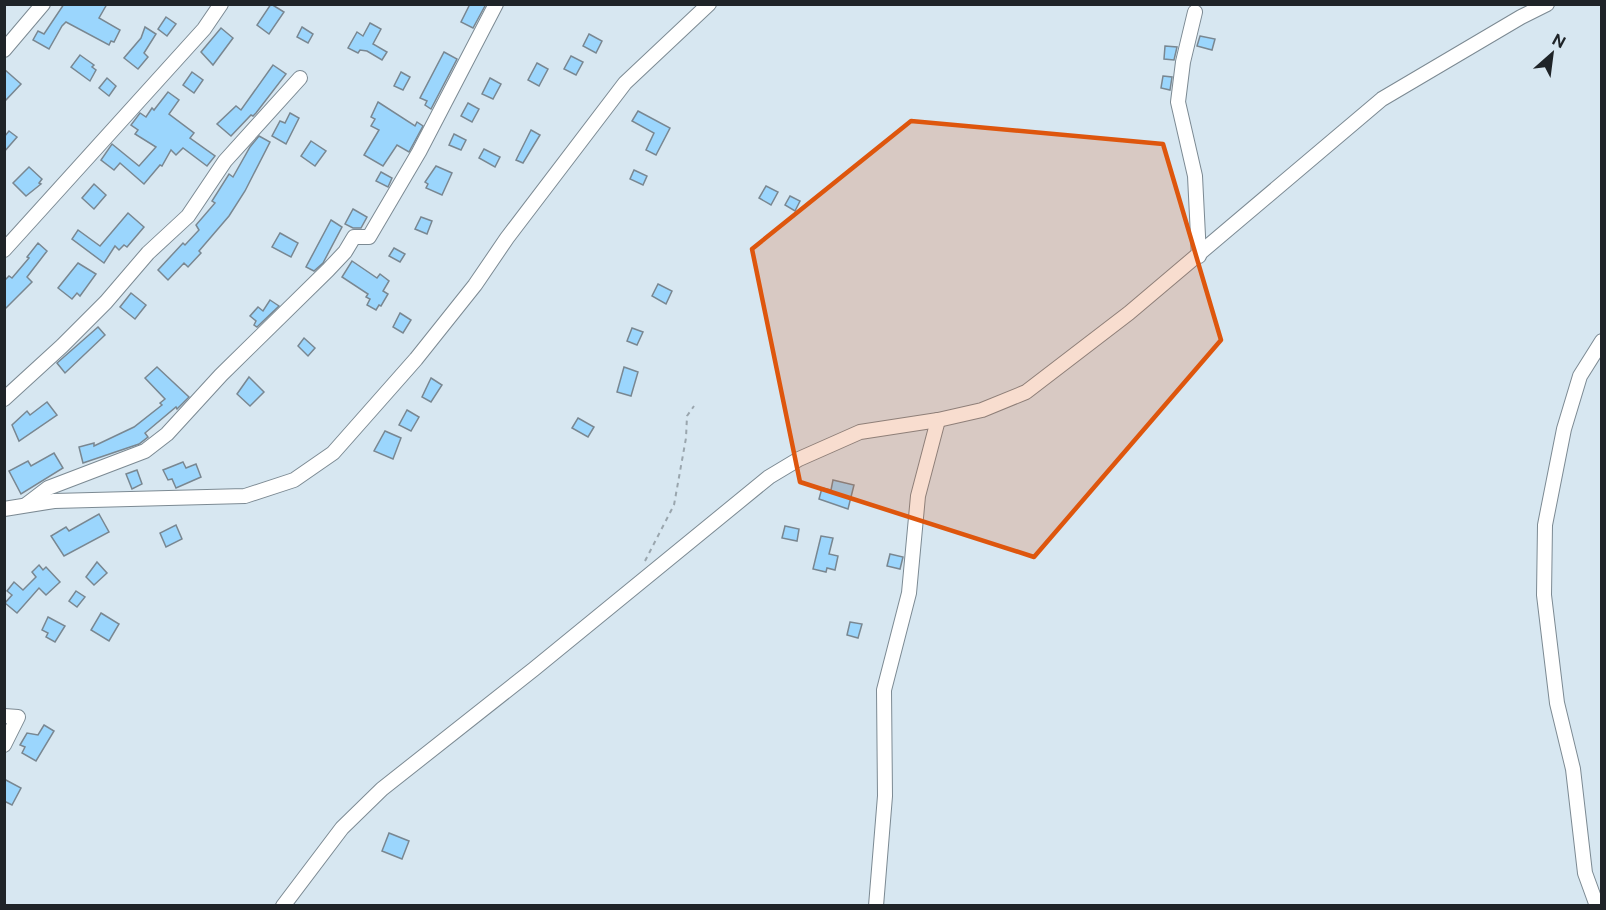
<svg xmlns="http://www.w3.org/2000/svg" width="1606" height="910" viewBox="0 0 1606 910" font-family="'Public Sans',sans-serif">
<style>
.building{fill:#9bd6fd;stroke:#798791;stroke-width:1.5}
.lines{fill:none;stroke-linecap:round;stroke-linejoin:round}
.minor-casing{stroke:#7c8a93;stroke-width:16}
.path{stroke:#9aa6ae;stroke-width:2;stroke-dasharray:4.5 4.5;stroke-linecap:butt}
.minor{stroke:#fff;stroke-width:14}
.marked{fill:#de560d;fill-opacity:0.2;stroke:#de560d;stroke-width:4.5;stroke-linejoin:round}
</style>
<rect width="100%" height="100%" fill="#d7e7f1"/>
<g class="building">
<polygon points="64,4 107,4 99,18 120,30 114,42 111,41 109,45 66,22 62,26 49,49 33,40 38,31 44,34"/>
<polygon points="271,4 284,12 269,34 257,25"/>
<polygon points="470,4 486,4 473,28 461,22"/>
<polygon points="166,17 176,24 167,36 158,29"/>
<polygon points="370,23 381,29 373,44 387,52 382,60 367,51 360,50 358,53 348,48 357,32 363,36"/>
<polygon points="145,27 156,34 144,53 148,57 138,69 124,58 141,38"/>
<polygon points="302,27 313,34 308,43 297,37"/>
<polygon points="221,28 233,38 213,65 201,52"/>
<polygon points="589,34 602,41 596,53 583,46"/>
<polygon points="1200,36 1215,39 1212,50 1197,46"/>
<polygon points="1165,46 1177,47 1174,60 1164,59"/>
<polygon points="444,52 457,59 431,109 425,105 427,101 420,98"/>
<polygon points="80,55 94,65 92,67 96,70 90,81 71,67"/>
<polygon points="571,56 583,62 576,75 564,69"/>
<polygon points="537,63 548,69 539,86 528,80"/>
<polygon points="273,65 286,74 256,113 253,116 251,115 231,136 217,124 236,106 241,110"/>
<polygon points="4,69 21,84 4,102"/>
<polygon points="192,72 203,80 194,93 183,85"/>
<polygon points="401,72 410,77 403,90 394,86"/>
<polygon points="1163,76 1172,77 1170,90 1161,88"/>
<polygon points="107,78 116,86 109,96 99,88"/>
<polygon points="490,78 501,84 493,99 482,94"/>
<polygon points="168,92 179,100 169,114 194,133 190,138 215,156 207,166 183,148 176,155 171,150 162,166 160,165 144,184 120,163 114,170 101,160 112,144 139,166 156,147 135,134 138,130 131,125 140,113 146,117 152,108 154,110"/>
<polygon points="378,102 415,126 417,122 423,126 409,152 397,145 383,166 364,155 379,130 371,126 375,119 371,117"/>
<polygon points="468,103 479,109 472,122 461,116"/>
<polygon points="638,111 670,128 656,155 646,150 654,133 632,121"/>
<polygon points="290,113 299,118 286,144 272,136 280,121 285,123"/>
<polygon points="531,130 540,135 523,163 516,160"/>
<polygon points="9,131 17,137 4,152 4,137"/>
<polygon points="454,134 466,140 461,150 449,145"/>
<polygon points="259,136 270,142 245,191 229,216 199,251 201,253 188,267 184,263 168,280 158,270 183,243 185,245 199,230 196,225 215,203 212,201 229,174 233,177 250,147"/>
<polygon points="311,141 326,151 315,166 301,156"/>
<polygon points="484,149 500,157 495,167 479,158"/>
<polygon points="436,166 452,173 442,195 426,188 428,184 425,182"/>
<polygon points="29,167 42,179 39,183 41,184 26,196 13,183"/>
<polygon points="634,170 647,176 643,185 630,179"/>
<polygon points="381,172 392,178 388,187 376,181"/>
<polygon points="94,184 106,195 94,209 82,198"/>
<polygon points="766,186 778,192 771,205 759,198"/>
<polygon points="790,196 800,201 795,211 785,205"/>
<polygon points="353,209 367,217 361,228 353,228 345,224"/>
<polygon points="128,213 144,227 127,247 124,245 119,250 115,246 104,263 72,239 78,230 100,246"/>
<polygon points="421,217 432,221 427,234 415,229"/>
<polygon points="331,220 342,227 323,263 314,271 306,267"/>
<polygon points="280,233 298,243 291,257 272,247"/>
<polygon points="38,243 47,251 27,277 32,282 4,310 4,281 9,276 12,278 29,258 27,257"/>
<polygon points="394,248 405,254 400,262 389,256"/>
<polygon points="352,261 377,278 380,274 389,281 383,291 388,294 381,306 379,305 376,310 367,305 370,299 366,297 368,294 342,277"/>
<polygon points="78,263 96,274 80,296 77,293 72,299 58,288"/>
<polygon points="658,284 672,291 666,304 652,296"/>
<polygon points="131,293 146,305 135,319 120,307"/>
<polygon points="270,300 279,306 257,327 254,325 256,321 250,316 258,307 263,311"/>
<polygon points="400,313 411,320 403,333 393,327"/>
<polygon points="98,327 105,335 65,373 57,363"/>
<polygon points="632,328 643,332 637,345 627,341"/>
<polygon points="304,338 315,348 308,356 298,346"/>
<polygon points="157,367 189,397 177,409 176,407 145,433 148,437 139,444 83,463 79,447 94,443 94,446 134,427 162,405 160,403 165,399 145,378"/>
<polygon points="624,367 638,372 631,396 617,392"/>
<polygon points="249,377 264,392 250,406 237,394"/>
<polygon points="431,378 442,385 431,402 422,397"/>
<polygon points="47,402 57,415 19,441 12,425 27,411 30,415"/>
<polygon points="407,410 419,417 411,431 399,425"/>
<polygon points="578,418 594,427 588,437 572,428"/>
<polygon points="385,431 401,438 393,459 374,451"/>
<polygon points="54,453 63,468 21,494 9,471 28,461 31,466"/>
<polygon points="183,462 186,468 196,464 201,477 176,488 172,479 168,480 163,470"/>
<polygon points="137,470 142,484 132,489 126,474"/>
<polygon points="833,480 854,485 848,509 819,499 822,488 831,490"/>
<polygon points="99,514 109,532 64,556 51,536 66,527 69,531"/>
<polygon points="176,525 182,539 166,547 160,533"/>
<polygon points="785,526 799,529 797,541 782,538"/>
<polygon points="821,536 833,538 829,554 838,556 835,570 827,568 826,572 813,569"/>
<polygon points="890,554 903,557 900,569 887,566"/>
<polygon points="97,562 107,573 94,585 86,577"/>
<polygon points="39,565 43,570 46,567 60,582 46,595 39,588 17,613 5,603 12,595 7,591 14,582 23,590 36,577 32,572"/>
<polygon points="76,591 85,597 77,607 69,601"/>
<polygon points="101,613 119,624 109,641 91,630"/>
<polygon points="48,617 65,626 55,642 46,637 48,633 42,630"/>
<polygon points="850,622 862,624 858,638 847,635"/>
<polygon points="44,725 54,731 36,761 22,753 25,747 20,745 27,733 38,735"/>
<polygon points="4,779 21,788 12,805 4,801"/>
<polygon points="389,833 409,841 402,859 382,851"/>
</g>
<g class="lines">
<g class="minor-casing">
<g id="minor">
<polyline points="1195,12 1183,62 1178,102 1195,176 1199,256"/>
<polyline points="4,50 43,4"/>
<polyline points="4,250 204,29 221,4"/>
<polyline points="4,399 62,346 106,302 148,253 188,216 225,161 300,78"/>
<polyline points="27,504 48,488 145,451 167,434 221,375 328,270 345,252 354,237 369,237 419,152 496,4"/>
<polyline points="4,509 54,501 245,496 294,480 333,453 416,359 475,285 507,238 625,83 709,4"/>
<polyline points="4,716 18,717 4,745"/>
<polyline points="283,906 342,828 382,789 534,669 769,477 799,459 860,432 938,420 982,410 1026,392 1129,313 1382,99 1521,17 1547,4"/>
<polyline points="876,906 885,796 884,690 909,593 918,496 938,420"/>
<polyline points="1597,906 1585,873 1573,769 1557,703 1544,595 1545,525 1564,429 1580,376 1602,341"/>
</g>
</g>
<polyline class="path" points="645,561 674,505 686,438 687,416 694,406"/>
<use href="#minor" class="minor"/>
</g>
<path class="marked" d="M911,121L1163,144L1221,340L1034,557L800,482L752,249Z"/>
<rect width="1606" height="910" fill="none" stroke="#1f2428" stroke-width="12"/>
<g transform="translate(1552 54) rotate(28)" stroke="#d7e7f1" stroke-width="4.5" paint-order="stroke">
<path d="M0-4.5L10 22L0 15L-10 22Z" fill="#1f2428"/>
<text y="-9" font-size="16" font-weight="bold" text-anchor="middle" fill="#1f2428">N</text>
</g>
</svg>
